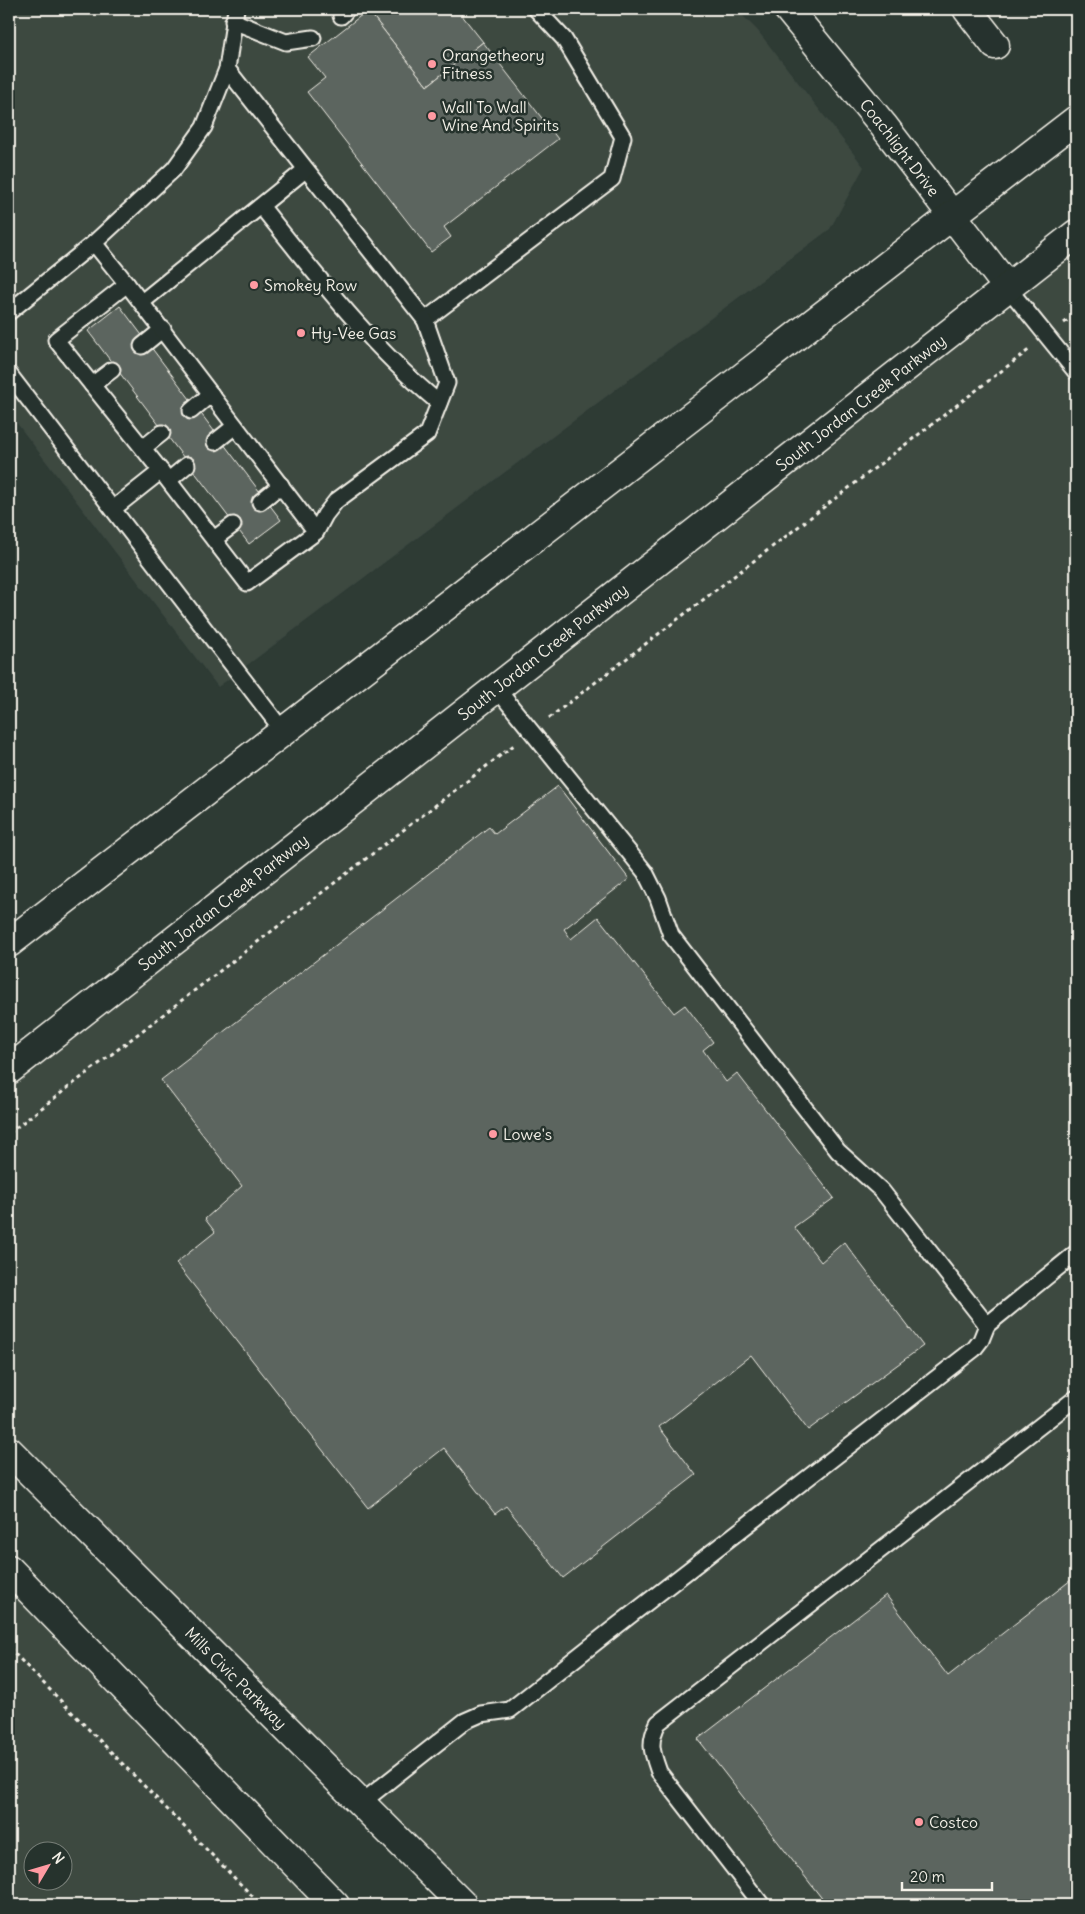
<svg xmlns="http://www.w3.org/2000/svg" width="1085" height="1914" viewBox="0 0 1085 1914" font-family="Delius,sans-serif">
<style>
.built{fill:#3c4841;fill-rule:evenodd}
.building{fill:#5c655e;stroke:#f4f1e8}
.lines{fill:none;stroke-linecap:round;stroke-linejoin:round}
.service-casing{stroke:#f4f1e8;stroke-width:19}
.minor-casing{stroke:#f4f1e8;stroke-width:31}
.primary-casing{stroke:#f4f1e8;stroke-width:31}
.path{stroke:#f4f1e8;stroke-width:3;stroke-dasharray:4 4;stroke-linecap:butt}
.service{stroke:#26332d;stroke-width:15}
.minor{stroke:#26332d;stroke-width:28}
.primary{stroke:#26332d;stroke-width:28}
.poi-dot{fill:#ff9aa2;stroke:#26332d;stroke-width:2}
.labels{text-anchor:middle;stroke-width:5;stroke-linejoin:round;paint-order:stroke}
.poi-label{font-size:16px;fill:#f4f1e8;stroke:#26332d;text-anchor:start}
.street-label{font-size:16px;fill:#f4f1e8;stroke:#26332d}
</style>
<rect width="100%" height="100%" fill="#2e3b34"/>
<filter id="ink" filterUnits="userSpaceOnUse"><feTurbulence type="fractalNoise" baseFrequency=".02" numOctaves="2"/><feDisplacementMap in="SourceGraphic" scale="10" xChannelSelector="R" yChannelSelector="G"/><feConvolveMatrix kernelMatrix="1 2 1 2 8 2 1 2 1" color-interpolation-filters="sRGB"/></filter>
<g filter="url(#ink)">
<g class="built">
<polygon points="9,9 736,9 758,31 864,167 830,229 218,687 9,413"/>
<polygon points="1076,234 1076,1905 464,1905 9,1450 9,1070"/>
<path d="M9,1569L335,1905H9ZM32,1852H62V1882H32Z"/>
</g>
<g class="building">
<polygon points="369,9 457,9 483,42 427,86 368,10"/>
<polygon points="368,10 427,86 483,42 558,139 444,227 451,237 431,252 307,92 325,78 308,57"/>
<polygon points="120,306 281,520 249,544 88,331"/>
<polygon points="558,786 629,879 564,929 571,939 598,917 674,1013 685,1005 713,1042 703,1050 726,1082 737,1073 834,1198 794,1227 821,1262 844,1242 923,1346 808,1430 751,1355 659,1427 696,1475 563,1578 506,1506 495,1514 444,1448 368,1508 176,1263 215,1232 205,1219 242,1186 161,1080 489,827 495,834"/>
<polygon points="1076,1576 1076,1905 827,1905 698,1739 886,1595 948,1676"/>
</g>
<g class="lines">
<g class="service-casing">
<g id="service">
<polyline points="341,16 347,9"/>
<polyline points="233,21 286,42 313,38"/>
<polyline points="227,69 425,320 612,179 623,137 564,39 536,9"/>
<path d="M261,206C316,275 370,346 439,403"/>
<polyline points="94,243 127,284"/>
<polyline points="1008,288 1076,372"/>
<polyline points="142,302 305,170"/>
<polyline points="9,312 94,243 174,169 204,127 227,69 236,9"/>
<polyline points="142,346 163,329"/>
<polyline points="9,374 283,731"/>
<polyline points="92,385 112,370"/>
<polyline points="191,411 211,394"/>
<polyline points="215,442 235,426"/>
<polyline points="143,448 162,433"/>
<polyline points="169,480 187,465"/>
<polyline points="260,502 281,485"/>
<polyline points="113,509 161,471"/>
<polyline points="316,532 127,284 56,340 161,471 247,583 316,532 325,515 336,501 427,434 447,383 425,320"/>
<polyline points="214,539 233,525"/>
<polyline points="497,689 645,872 658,898 671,935 838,1151 882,1191 987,1325"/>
<polyline points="361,1803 465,1721 481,1714 510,1710 605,1635 974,1349 981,1340 987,1325 1076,1253"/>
<path d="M762,1905L659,1772C652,1752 648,1743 658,1723L1076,1398"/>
</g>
</g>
<g class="minor-casing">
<g id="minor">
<path id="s1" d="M788,9L883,125L1008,288"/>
<polyline points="967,9 995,45"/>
</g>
</g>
<g class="primary-casing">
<g id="primary">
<polyline points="9,943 1076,120"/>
<path id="s2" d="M9,1070L1076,234"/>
<path id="s3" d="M9,1451L463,1905"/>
<polyline points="9,1569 335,1905"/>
</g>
</g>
<g class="path">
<polyline points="1064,323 1076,314"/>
<polyline points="549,718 1030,349"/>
<polyline points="9,1133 514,745"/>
<polyline points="9,1648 261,1905"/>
</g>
<use href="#service" class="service"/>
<use href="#minor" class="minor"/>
<use href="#primary" class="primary"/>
</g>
</g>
<g class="poi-dot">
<circle cx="432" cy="64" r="5"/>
<circle cx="432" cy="116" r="5"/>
<circle cx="254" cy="285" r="5"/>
<circle cx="301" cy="333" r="5"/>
<circle cx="493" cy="1134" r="5"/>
<circle cx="919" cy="1822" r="5"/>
</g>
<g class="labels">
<g class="poi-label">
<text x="442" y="61">Orangetheory<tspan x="442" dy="18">Fitness</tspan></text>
<text x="442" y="113">Wall To Wall<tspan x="442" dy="18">Wine And Spirits</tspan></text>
<text x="264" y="291">Smokey Row</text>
<text x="311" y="339">Hy-Vee Gas</text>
<text x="503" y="1140">Lowe's</text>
<text x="929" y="1828">Costco</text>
</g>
<g class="street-label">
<text dy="6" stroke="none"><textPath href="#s1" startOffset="178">Coachlight Drive</textPath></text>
<text dy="6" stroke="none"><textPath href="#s2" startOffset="1082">South Jordan Creek Parkway</textPath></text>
<text dy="6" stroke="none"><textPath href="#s2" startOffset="678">South Jordan Creek Parkway</textPath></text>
<text dy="6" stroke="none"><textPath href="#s2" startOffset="272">South Jordan Creek Parkway</textPath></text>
<text dy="6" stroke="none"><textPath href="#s3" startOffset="321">Mills Civic Parkway</textPath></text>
</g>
</g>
<rect width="1085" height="1914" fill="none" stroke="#26332d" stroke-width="30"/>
<rect x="15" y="15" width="1055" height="1884" fill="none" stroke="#f4f1e8" stroke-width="2" filter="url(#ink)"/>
<g transform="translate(48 1866) rotate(52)"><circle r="24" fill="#26332d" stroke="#787f78"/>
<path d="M0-4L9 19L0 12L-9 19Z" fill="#ff9aa2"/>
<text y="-8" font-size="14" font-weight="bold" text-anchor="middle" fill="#f4f1e8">N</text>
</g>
<path d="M902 1882v8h90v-8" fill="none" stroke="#f4f1e8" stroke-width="2.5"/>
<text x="910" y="1882" font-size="15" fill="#f4f1e8" stroke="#26332d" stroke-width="4" paint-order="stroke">20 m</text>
</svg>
